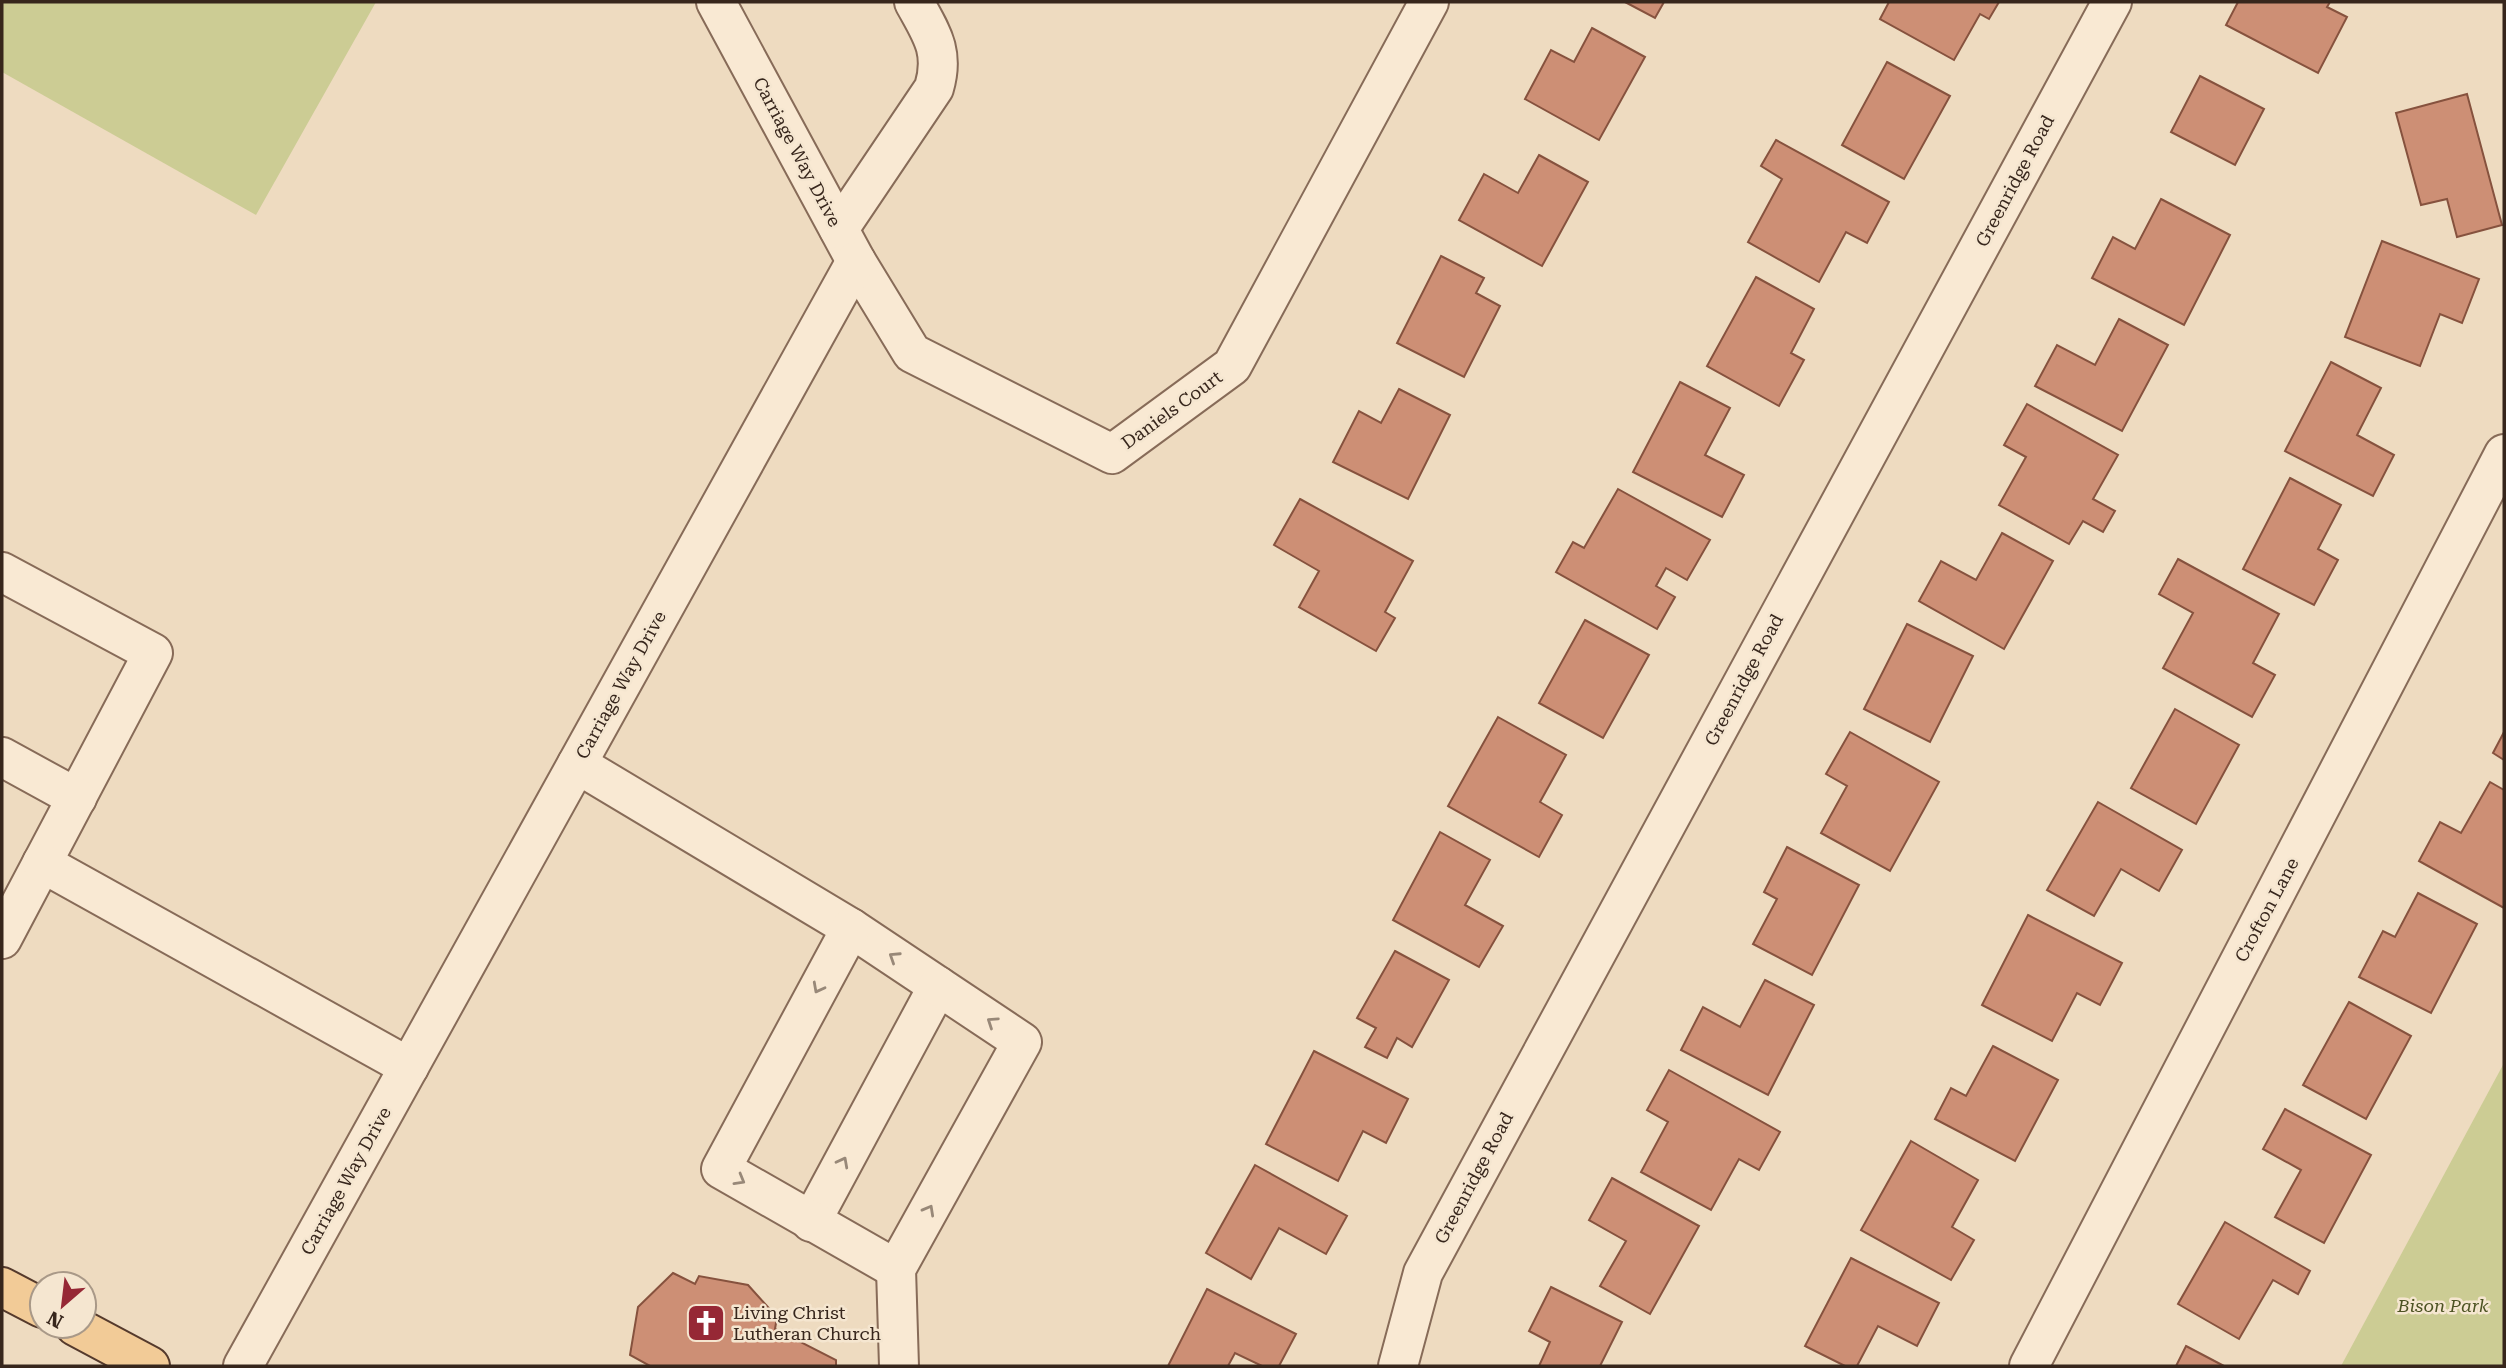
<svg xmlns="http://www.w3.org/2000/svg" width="2506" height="1368" viewBox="0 0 2506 1368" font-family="'Roboto Serif',serif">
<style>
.green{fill:#cccc94}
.building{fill:#cd8f75;stroke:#86523e;stroke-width:2}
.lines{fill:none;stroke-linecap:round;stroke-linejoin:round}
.minor-casing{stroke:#876b58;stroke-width:42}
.major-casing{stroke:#553a2c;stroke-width:42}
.minor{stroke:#f9e9d3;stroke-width:38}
.major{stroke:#f2cb97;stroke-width:38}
.oneway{stroke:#988878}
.labels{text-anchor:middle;stroke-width:5;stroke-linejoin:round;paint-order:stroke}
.street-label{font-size:18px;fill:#37261c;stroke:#f5e6d0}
.park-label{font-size:18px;font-style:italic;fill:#4d5323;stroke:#f5e6d0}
.poi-label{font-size:18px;fill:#37261c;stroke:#f5e6d0;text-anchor:start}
</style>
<rect width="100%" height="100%" fill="#eedbc0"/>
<g class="green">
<polygon points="2,2 376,2 256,215 2,72"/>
<polygon points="2504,1063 2504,1366 2341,1366"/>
</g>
<g class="building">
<polygon points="1625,2 1664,2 1655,18"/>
<polygon points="1889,2 1999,2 1989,19 1980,14 1954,60 1880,19"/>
<polygon points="2238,2 2330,2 2327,7 2347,17 2318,73 2226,25"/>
<polygon points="1592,28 1645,57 1599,140 1525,99 1551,50 1574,62"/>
<polygon points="1887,62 1950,96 1904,179 1842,145"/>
<polygon points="2200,76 2264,109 2235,165 2171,132"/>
<polygon points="2467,94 2502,225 2457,237 2447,199 2421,205 2396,113"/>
<polygon points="1776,140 1889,202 1867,243 1846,232 1819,282 1748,242 1782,179 1761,166"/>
<polygon points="1539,155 1588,182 1542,266 1459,220 1484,174 1518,193"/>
<polygon points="2161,199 2230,235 2184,325 2092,278 2113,237 2135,249"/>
<polygon points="2382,241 2479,279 2462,323 2440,314 2420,366 2345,337"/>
<polygon points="1441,256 1484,278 1476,293 1500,306 1464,377 1397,343"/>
<polygon points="1756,277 1814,309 1791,353 1804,360 1779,406 1707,366"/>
<polygon points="2119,319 2168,345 2122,431 2035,386 2057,345 2095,365"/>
<polygon points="2331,362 2381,388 2357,435 2394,455 2373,496 2285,451"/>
<polygon points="1680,382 1730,408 1705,455 1744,475 1722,517 1633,472"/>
<polygon points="1399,389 1450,415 1408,499 1333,462 1359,411 1381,423"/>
<polygon points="2027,404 2118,455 2093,499 2115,511 2103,532 2083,521 2069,544 1999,505 2026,457 2004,445"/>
<polygon points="2290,478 2341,505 2318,549 2338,560 2314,605 2243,569"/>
<polygon points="1618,489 1710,540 1687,580 1666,568 1656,586 1675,597 1657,629 1556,572 1573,542 1584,548"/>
<polygon points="1300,499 1413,561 1385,612 1395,618 1376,651 1299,607 1319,571 1274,545"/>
<polygon points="2002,533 2053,561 2004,649 1919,601 1941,561 1976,580"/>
<polygon points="2178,559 2279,614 2253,663 2275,675 2252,717 2163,668 2193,613 2159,594"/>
<polygon points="1585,620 1649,655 1603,738 1539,703"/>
<polygon points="1907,624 1973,656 1930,742 1864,709"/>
<polygon points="2175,709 2239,745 2196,824 2131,788"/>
<polygon points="1498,717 1566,755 1540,802 1562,815 1539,857 1448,806"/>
<polygon points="1850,732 1939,782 1890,871 1821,833 1847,786 1826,774"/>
<polygon points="2504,732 2504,760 2493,753"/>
<polygon points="2490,782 2504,790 2504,908 2419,861 2440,822 2461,833"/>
<polygon points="2098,802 2182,850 2159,891 2121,869 2094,916 2047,890"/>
<polygon points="1440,832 1490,860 1465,905 1503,926 1479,967 1393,920"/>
<polygon points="1787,847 1859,885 1812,975 1753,944 1777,899 1764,892"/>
<polygon points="2418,893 2477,924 2431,1013 2359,977 2383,931 2395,937"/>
<polygon points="2028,915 2122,963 2100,1005 2077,993 2052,1041 1982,1005"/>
<polygon points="1395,951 1449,980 1412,1047 1397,1038 1387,1058 1365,1047 1376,1028 1357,1018"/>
<polygon points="1765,980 1814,1005 1768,1095 1681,1050 1703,1007 1740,1027"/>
<polygon points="2349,1002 2411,1036 2366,1119 2303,1085"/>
<polygon points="1993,1046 2058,1080 2015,1161 1935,1119 1951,1088 1966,1096"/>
<polygon points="1314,1051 1408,1099 1386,1143 1363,1131 1338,1181 1266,1144"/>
<polygon points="1669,1070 1780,1132 1759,1170 1739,1159 1711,1210 1641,1172 1668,1122 1647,1110"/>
<polygon points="2285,1109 2371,1155 2324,1243 2275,1217 2301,1170 2263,1149"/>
<polygon points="1911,1141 1978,1180 1952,1227 1974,1240 1951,1280 1861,1230"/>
<polygon points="1255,1165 1347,1216 1326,1254 1279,1228 1251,1279 1206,1253"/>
<polygon points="1612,1178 1699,1226 1650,1314 1600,1286 1626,1241 1589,1220"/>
<polygon points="2225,1222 2310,1271 2298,1294 2273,1280 2239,1339 2178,1304"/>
<polygon points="1851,1258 1939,1303 1917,1346 1878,1326 1857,1366 1845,1366 1805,1346"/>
<polygon points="673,1273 695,1284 699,1276 748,1285 777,1317 775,1329 836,1360 836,1366 650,1366 630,1355 638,1307"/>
<polygon points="1551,1287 1622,1322 1600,1366 1539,1366 1550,1342 1529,1331"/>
<polygon points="1207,1289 1296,1334 1279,1366 1262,1366 1235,1353 1228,1366 1168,1366"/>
<polygon points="2186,1346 2224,1366 2176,1366"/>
</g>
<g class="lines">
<g class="minor-casing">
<g id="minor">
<polyline points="716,2 856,261 912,353 1112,454 1232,366 1429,2"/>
<path d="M839,229L934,88C945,51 931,33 914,2"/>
<polyline points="2,572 153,653 2,939"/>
<polyline points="2,757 77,798"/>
<polyline points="577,764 851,928 938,986 811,1222"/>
<polyline points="42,863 409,1067"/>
<polyline points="851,928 721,1169 896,1269"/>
<polyline points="243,1366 856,261"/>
<polyline points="899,1366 896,1269 1022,1042 938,986"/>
<polyline points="1398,1366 1423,1273 2112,2"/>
<polyline points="2029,1366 2504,454"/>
</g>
</g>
<g class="major-casing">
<g id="major">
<polyline points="2,1287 42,1308"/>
<polyline points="75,1326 150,1366"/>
</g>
</g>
<use href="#minor" class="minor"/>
<use href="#major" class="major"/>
</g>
<defs><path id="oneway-chevron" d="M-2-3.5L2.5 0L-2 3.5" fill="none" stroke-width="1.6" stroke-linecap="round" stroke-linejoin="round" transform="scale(1.75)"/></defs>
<g class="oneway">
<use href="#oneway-chevron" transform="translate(894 957) rotate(-147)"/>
<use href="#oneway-chevron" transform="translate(818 988) rotate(118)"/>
<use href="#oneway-chevron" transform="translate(992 1022) rotate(-146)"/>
<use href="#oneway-chevron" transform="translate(843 1162) rotate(-62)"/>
<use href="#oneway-chevron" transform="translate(740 1180) rotate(30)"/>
<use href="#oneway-chevron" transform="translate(929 1210) rotate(-61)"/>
</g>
<defs>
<g id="church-square" transform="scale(2.0125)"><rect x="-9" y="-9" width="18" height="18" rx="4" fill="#962835" stroke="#f5e6d0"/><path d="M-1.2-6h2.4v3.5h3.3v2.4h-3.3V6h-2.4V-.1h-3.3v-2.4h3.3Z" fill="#fff"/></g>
</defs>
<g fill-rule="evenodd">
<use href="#church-square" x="706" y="1323"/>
</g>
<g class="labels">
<g class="street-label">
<text transform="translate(797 152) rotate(62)" y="6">Carriage Way Drive</text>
<text transform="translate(2015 181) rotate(-62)" y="6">Greenridge Road</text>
<text transform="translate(1172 410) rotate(-36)" y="6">Daniels Court</text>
<text transform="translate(1744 680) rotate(-62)" y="6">Greenridge Road</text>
<text transform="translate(621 685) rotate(-61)" y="6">Carriage Way Drive</text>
<text transform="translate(2267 910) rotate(-62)" y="6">Crofton Lane</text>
<text transform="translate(1474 1178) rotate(-62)" y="6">Greenridge Road</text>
<text transform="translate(346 1181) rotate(-61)" y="6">Carriage Way Drive</text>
</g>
<g class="park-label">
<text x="2443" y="1312">Bison Park</text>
</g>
<g class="poi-label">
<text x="733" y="1319">Living Christ<tspan x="733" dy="21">Lutheran Church</tspan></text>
</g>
</g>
<rect width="2506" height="1368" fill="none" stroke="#37261c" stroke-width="7"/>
<g transform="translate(63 1305) rotate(208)"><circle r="33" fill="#f5e6d0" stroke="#a99988" stroke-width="2"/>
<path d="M0-5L12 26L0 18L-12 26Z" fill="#962835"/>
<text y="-10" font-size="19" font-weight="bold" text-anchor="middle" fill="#37261c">N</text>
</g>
</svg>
